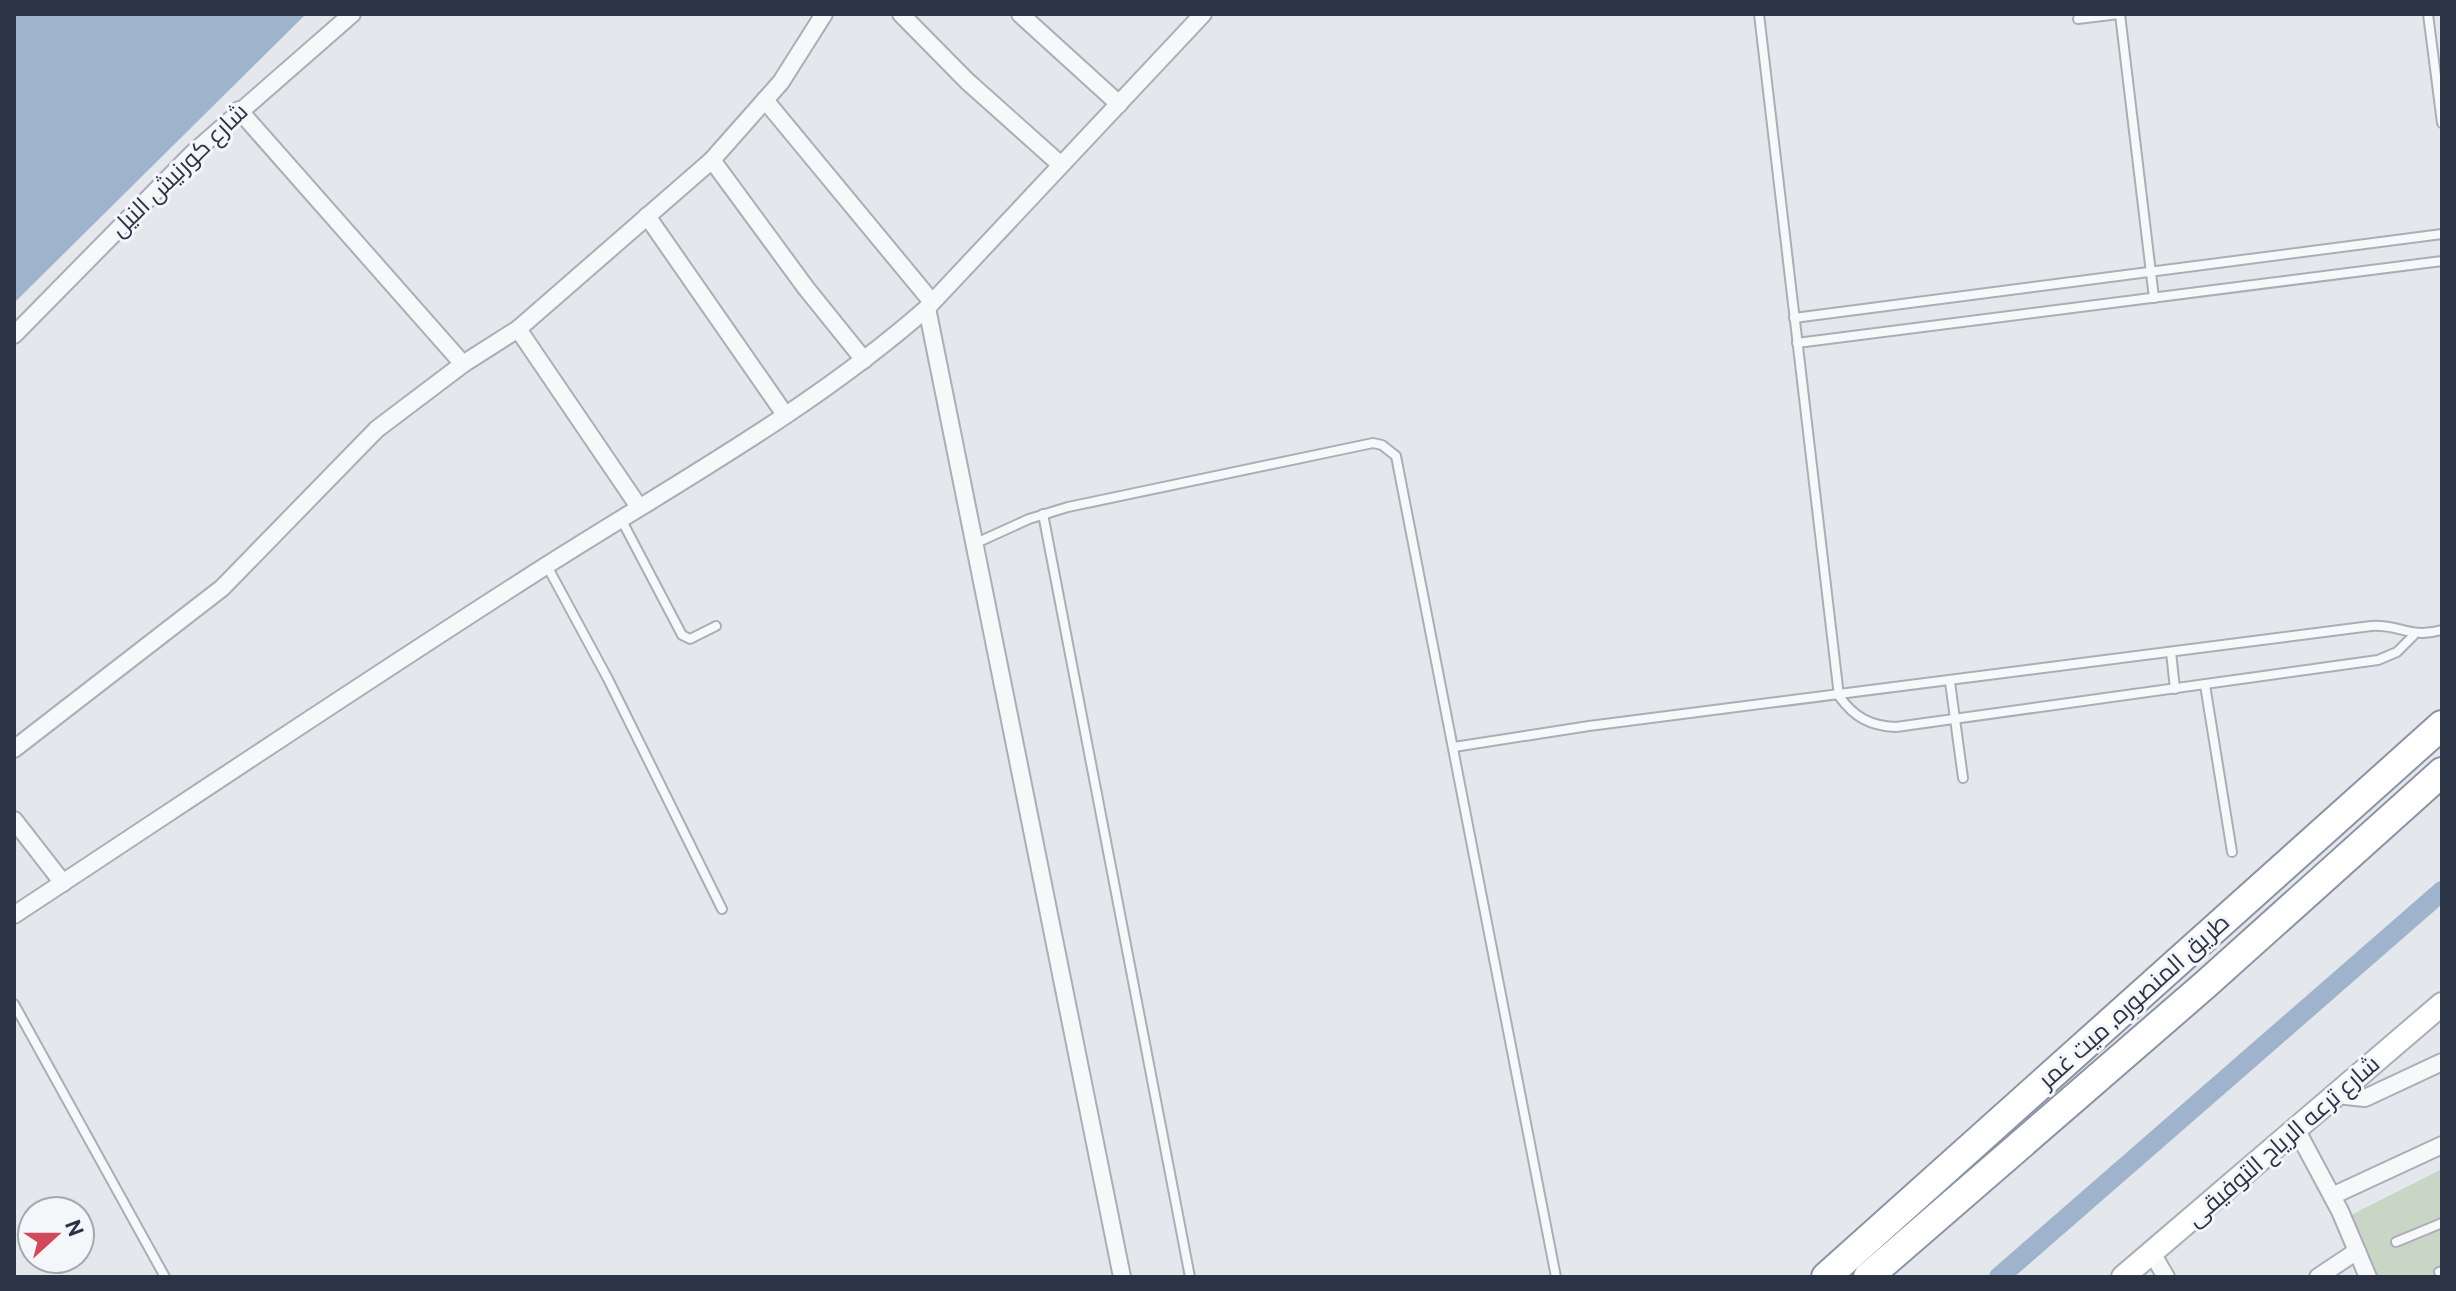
<svg xmlns="http://www.w3.org/2000/svg" width="2456" height="1291" viewBox="0 0 2456 1291" font-family="Cabin,Cairo,sans-serif">
<style>
.green{fill:#c9d6c5}
.water{fill:#9fb4cc}
.lines{fill:none;stroke-linecap:round;stroke-linejoin:round}
.canal{stroke:#9fb4cc;stroke-width:20}
.lane-casing{stroke:#a9aeb7;stroke-width:12}
.street-casing{stroke:#a9aeb7;stroke-width:20}
.secondary-casing{stroke:#a9aeb7;stroke-width:26}
.highway-casing{stroke:#8b94a3;stroke-width:32}
.lane{stroke:#f7f8fa;stroke-width:8}
.street{stroke:#f7f8fa;stroke-width:16}
.secondary{stroke:#fff;stroke-width:22}
.highway{stroke:#fff;stroke-width:28}
.labels{text-anchor:middle;stroke-width:6;stroke-linejoin:round;paint-order:stroke}
.street-label{font-size:24px;fill:#2b3445;stroke:#f4f6f9}
</style>
<rect width="100%" height="100%" fill="#e4e7ec"/>
<polygon class="green" points="2442,1169 2442,1277 2358,1277 2368,1272 2349,1216"/>
<polygon class="water" points="14,14 306,14 14,303"/>
<g class="lines">
<polyline class="canal" points="1999,1277 2442,891"/>
<g class="lane-casing">
<g id="lane">
<path d="M1759,14L1839,696C1854,717 1870,726 1896,727L2378,660L2397,652L2413,636"/>
<polyline points="2120,14 2154,298"/>
<polyline points="2428,14 2442,123"/>
<polyline points="2078,19 2119,14"/>
<polyline points="1794,318 2442,234"/>
<polyline points="1797,343 2442,261"/>
<polyline points="1043,514 1190,1277"/>
<polyline points="621,519 682,635 690,639 716,626"/>
<polyline points="974,544 1029,519 1068,507 1373,443 1382,445 1396,456 1556,1277"/>
<polyline points="547,566 608,679 722,909"/>
<polyline points="2171,652 2175,689"/>
<polyline points="1950,682 1963,778"/>
<polyline points="2205,685 2232,852"/>
<path d="M1454,747L1589,726L2371,626C2401,624 2409,639 2442,630"/>
<polyline points="14,1004 165,1277"/>
<polyline points="2396,1242 2442,1223"/>
<polyline points="2439,1272 2442,1271"/>
</g>
</g>
<g class="street-casing">
<g id="street">
<polyline points="901,14 967,81 1061,165"/>
<polyline points="1020,14 1119,104"/>
<polyline points="765,100 932,302"/>
<polyline points="239,110 463,364"/>
<polyline points="712,160 806,288 864,360"/>
<polyline points="647,216 784,413"/>
<polyline points="927,308 1122,1277"/>
<polyline points="518,329 639,507"/>
<polyline points="14,335 193,153 352,14"/>
<polyline points="14,749 222,588 377,429 463,364 518,329 712,160 781,82 824,14"/>
<polyline points="14,820 63,883"/>
<path d="M14,915C190,799 364,682 541,569C671,486 811,410 927,308L1203,14"/>
<polyline points="2336,1095 2365,1098 2442,1062"/>
<polyline points="2296,1129 2340,1211 2368,1277"/>
<polyline points="2332,1196 2442,1145"/>
<polyline points="2152,1253 2166,1277"/>
<polyline points="2318,1277 2357,1251"/>
</g>
</g>
<g class="secondary-casing">
<polyline id="secondary" points="2123,1277 2442,1004"/>
</g>
<g class="highway-casing">
<g id="highway">
<polyline points="1826,1277 2442,725"/>
<polyline points="1868,1277 2206,984 2442,772"/>
</g>
</g>
<use href="#lane" class="lane"/>
<use href="#street" class="street"/>
<use href="#secondary" class="secondary"/>
<use href="#highway" class="highway"/>
</g>
<g class="labels">
<g class="street-label">
<text transform="translate(179 170) rotate(-44)" y="8">شارع كورنيش النيل</text>
<text transform="translate(2134 1001) rotate(-42)" y="8">طريق المنصوره, ميت غمر</text>
<text transform="translate(2283 1141) rotate(-41)" y="8">شارع ترعه الرياح التوفيقى</text>
</g>
</g>
<rect width="2456" height="1291" fill="none" stroke="#2b3445" stroke-width="32"/>
<g transform="translate(56 1235) rotate(69)"><circle r="38" fill="#f4f6f9" stroke="#a4a8b1" stroke-width="2"/>
<path d="M0-6L14 30L0 20L-14 30Z" fill="#d1495b"/>
<text y="-12" font-size="22" font-weight="bold" text-anchor="middle" fill="#2b3445">N</text>
</g>
</svg>
